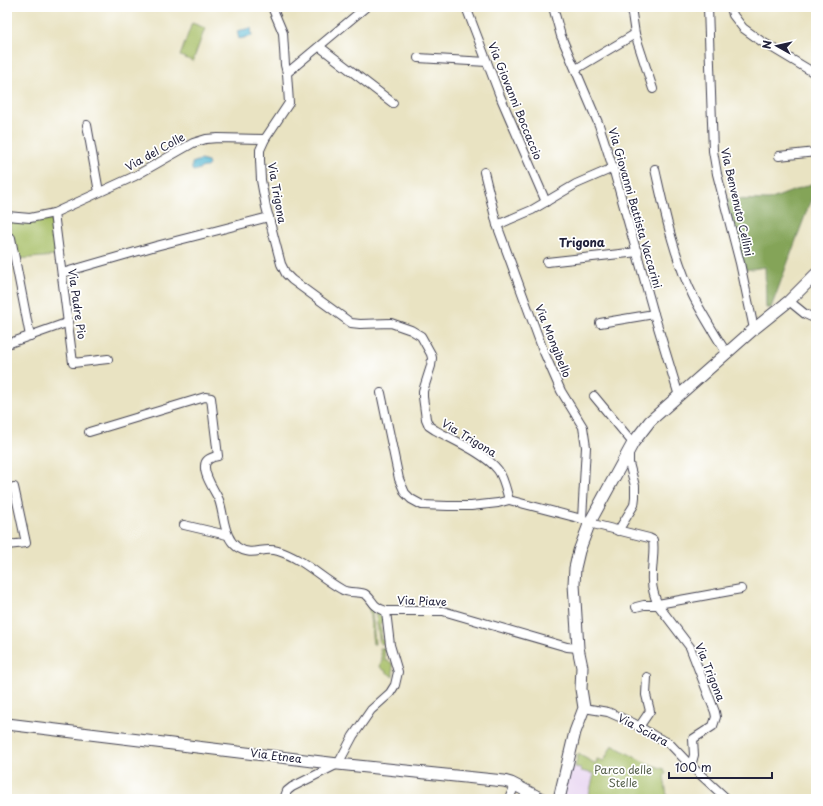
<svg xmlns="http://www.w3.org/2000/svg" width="823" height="806" viewBox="0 0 823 806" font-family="'Playpen Sans',sans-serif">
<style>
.built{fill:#e6d2f0}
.green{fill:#a5bd63;stroke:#64704f}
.forest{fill:#84a459;stroke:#53634a}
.water{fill:#51b6d0;stroke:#3a6c86}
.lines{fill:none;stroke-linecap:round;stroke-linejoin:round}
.street-casing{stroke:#403f4f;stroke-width:10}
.secondary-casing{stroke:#403f4f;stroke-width:13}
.street{stroke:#fff;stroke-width:8}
.secondary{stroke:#fff;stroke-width:11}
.labels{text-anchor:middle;stroke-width:3.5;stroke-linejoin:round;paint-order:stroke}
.street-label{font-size:11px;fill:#22223b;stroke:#fff}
.park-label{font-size:11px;fill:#56604b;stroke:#fff}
.neighbourhood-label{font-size:12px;font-weight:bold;fill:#22223b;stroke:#fff}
</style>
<rect width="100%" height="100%" fill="#fff"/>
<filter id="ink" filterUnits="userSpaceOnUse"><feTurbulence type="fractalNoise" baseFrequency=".025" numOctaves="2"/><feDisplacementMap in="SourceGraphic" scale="8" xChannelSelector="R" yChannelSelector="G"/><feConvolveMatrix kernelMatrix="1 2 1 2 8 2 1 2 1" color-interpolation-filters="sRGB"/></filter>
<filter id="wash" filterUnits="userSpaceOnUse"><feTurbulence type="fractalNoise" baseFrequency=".012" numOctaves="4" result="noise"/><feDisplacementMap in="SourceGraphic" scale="16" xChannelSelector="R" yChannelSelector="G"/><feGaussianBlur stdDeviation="0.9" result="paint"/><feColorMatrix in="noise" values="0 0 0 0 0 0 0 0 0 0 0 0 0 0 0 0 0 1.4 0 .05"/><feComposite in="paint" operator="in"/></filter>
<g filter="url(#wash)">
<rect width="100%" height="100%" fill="#e9e3c2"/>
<polygon class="built" points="575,767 582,768 582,771 594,774 588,799 563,799 569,769"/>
<g class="green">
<polygon points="192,23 205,28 193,61 180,56"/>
<polygon points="51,218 56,256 17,259 9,221 26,222"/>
<polygon points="368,599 374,608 372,612 375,644 373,644"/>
<polygon points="377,610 384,620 379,626 381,628 380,630 382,631 380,634 382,635 380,638 383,641 385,638 386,643 380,644 375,611"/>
<polygon points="380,648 387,648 388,651 384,650 385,660 392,663 393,671 393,677 380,667 382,660"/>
<polygon points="612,745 644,762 664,769 666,773 664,776 667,796 646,799 588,799 594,774 581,771 581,768 575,767 578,754 596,764 597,759 604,761"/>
</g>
<polygon class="forest" points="816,182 816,186 771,308 766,308 765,267 745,270 726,199 769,200"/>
<g class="water">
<polygon points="251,28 252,36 239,39 237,31"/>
<polygon points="200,160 208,162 209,165 207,167 204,167 194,171 192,170 192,163"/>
</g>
</g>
<g filter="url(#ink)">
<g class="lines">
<g class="street-casing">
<g id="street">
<polyline points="272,7 283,33 285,65 287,73"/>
<polyline points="466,7 500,96 546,202"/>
<polyline points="553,7 561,36 599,125 613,168 654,314 679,396"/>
<polyline points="708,7 713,151 717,174 740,263 754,329"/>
<polyline points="731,7 733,15 743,28 761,41 816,74"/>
<polyline points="635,34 653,89"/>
<polyline points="320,47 393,103"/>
<polyline points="418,58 487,62"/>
<polyline points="576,69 635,34 631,7"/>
<polyline points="87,125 99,192"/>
<path d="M265,139L260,150V160L261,180L266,207L281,264L286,274L292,280L351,323L360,324L391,323L411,330L421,336L431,354L432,358L431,366L423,391V397L426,419L429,426L435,430C453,440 486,454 498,470C504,478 506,490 509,500L582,519L593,524L649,538L653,540C655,554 651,567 652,581C652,590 655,598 658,605L690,647L715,712L716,717L713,726L693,739L694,755L691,766"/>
<polyline points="779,156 816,152"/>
<path d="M655,169C665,213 674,258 694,298C704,317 716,336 727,354"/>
<polyline points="484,172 497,225 543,350 561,391 583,427 586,447 582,519"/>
<polyline points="54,213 73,363 108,359"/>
<polyline points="7,216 30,218 54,213 135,176 193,143 206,139 218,138 265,139 289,103 287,73 366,7"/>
<polyline points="497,225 532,210 576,184 613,168"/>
<polyline points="11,238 30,336"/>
<polyline points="547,262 638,252"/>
<polyline points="62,273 156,246 269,217"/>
<polyline points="789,301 805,314 816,319"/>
<polyline points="600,323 654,314"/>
<polyline points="7,344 69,322"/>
<polyline points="381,393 399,479 405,493 411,499 422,505 448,506 471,506 498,503 509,500"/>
<polyline points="594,396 633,443"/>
<path d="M89,432L205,397L211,398L218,456C212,457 205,459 205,466C204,476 215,491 219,500C223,511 223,524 228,535C230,540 233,544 237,547C253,558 263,546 278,551C302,558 320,577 341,589C348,594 357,591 365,594C369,596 372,602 375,605C378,608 382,610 386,611"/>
<polyline points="184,525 227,535"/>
<polyline points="618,531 634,505 635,497 635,486 629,463 629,451"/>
<polyline points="7,545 26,543 14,487"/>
<polyline points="658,604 741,589"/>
<polyline points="636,607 644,605 658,605"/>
<polyline points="584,708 608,712 633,723 656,737 669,743 691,766 727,799"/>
<polyline points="639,727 650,711 646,695 647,677"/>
<polyline points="284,799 287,791 292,787 338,764 353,736 371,710 390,693 395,685 398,672 390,645 386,611 443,611 567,647 578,648"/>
<polyline points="509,799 515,785"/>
</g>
</g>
<g class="secondary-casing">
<g id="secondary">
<polyline points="7,724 338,764 504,781 511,783 542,799"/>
<polyline points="559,799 575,732 584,708 581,689 582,667 578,648 574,584 575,568 579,551 590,522 633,443 650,421 754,329 789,301 816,274"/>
</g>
</g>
<use href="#street" class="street"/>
<use href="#secondary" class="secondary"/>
</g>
</g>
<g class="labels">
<g class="street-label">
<text transform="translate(515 101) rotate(68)" y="4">Via Giovanni Boccaccio</text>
<text transform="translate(155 152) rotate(-29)" y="4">Via del Colle</text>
<text transform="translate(277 193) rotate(80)" y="4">Via Trigona</text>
<text transform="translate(737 202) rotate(77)" y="4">Via Benvenuto Cellini</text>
<text transform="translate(635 208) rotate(74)" y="4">Via Giovanni Battista Vaccarini</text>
<text transform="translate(77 304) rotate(82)" y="4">Via Padre Pio</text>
<text transform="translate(553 341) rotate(68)" y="4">Via Mongibello</text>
<text transform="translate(469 438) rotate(31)" y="4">Via Trigona</text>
<text transform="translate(422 601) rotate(2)" y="4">Via Piave</text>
<text transform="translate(710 672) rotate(68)" y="4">Via Trigona</text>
<text transform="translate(643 730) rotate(28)" y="4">Via Sciara</text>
<text transform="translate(276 756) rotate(7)" y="4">Via Etnea</text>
</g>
<g class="park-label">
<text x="623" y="774">Parco delle<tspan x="623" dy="13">Stelle</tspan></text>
</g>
<g class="neighbourhood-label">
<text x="582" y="247">Trigona</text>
</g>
</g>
<rect width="823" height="806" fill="none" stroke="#fff" stroke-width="24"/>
<g transform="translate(777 46) rotate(278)" stroke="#ffffff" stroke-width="3" paint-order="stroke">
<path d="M0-3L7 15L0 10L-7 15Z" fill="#22223b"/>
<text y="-6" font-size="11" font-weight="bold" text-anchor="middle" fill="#22223b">N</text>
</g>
<path d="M669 772v6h103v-6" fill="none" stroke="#22223b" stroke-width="2"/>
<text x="675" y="772" font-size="12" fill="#22223b" stroke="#ffffff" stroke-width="3" paint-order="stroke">100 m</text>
</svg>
